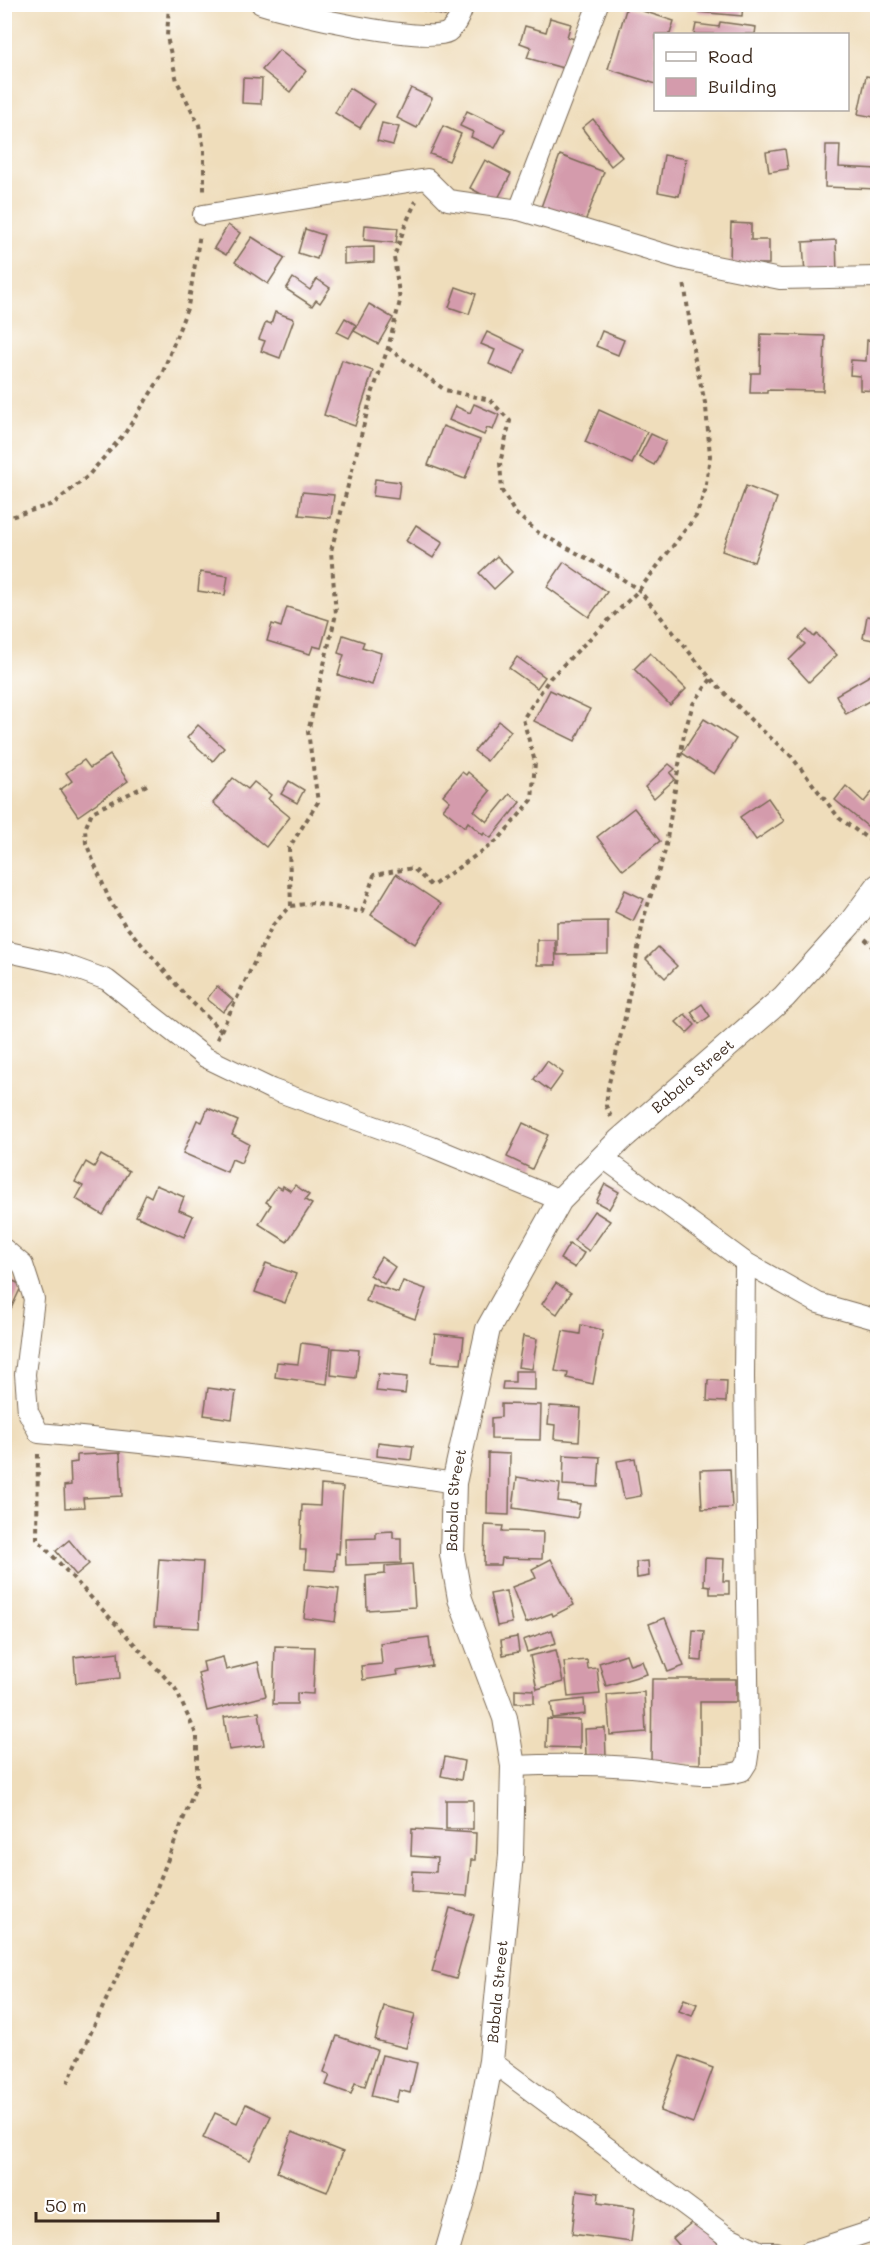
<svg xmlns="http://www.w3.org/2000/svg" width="882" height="2257" viewBox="0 0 882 2257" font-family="Mali,sans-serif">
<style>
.building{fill:#d49bac}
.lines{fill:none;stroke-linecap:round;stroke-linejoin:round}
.minor-casing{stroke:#7a6955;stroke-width:22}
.tertiary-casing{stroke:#7a6955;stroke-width:26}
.path{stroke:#7a6955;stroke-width:4;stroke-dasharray:4.5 4.5;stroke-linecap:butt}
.minor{stroke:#fff;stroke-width:20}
.tertiary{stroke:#fff;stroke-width:24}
.labels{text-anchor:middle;stroke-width:5;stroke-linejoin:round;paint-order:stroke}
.street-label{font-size:15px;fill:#3b2a1e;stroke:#fff}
</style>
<rect width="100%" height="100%" fill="#fff"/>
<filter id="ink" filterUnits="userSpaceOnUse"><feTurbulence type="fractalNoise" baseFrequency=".0167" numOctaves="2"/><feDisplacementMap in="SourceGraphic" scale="12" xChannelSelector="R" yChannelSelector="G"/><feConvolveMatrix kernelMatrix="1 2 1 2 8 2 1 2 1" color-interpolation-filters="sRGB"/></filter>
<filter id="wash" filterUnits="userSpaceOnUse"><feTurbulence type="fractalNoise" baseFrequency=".008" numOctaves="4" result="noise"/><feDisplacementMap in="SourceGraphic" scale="24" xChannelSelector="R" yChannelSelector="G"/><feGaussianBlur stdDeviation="1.35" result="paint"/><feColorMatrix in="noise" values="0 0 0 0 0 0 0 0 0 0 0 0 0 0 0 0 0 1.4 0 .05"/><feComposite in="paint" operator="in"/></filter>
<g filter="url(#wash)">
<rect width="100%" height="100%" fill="#efddbb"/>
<g id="blocks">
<g class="building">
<polygon points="422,4 448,4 445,16 421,10"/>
<polygon points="698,4 743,4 742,16 698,12"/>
<polygon points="627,6 674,21 670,34 656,34 656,84 608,69"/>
<polygon points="550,18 571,24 567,37 579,40 570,70 527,58 531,47 520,43 525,26 546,32"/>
<polygon points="720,22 756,27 755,34 694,34 696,24 719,27"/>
<polygon points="279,50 306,71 290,92 262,70"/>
<polygon points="866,76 878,78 878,101 874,117 858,114"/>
<polygon points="243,78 262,79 261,104 242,103"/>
<polygon points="349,88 375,104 360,128 335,113"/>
<polygon points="411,88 432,98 417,128 397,118"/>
<polygon points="467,111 505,129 495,148 471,137 473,132 460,126"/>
<polygon points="593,119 622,157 611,166 582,128"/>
<polygon points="382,123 399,127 393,145 377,141"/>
<polygon points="443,126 461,134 449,161 430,154"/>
<polygon points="826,145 840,145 839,167 878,169 878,189 825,187"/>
<polygon points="785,149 788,169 769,172 766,152"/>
<polygon points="560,155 604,172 584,224 541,207"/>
<polygon points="664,155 686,159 679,196 658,192"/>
<polygon points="485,160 511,174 496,202 470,188"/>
<polygon points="731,223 751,224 751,240 769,240 769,264 730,264"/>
<polygon points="228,225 240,233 226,255 214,248"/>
<polygon points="365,225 398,228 396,243 364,240"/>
<polygon points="305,229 324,235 317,259 298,253"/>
<polygon points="252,237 285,258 268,284 235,262"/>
<polygon points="836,240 837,274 805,276 803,242"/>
<polygon points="374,247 374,262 344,264 344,248"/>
<polygon points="293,278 310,290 317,279 330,288 320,303 316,300 312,306 286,289"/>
<polygon points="456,287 476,294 469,314 449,307"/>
<polygon points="369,304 393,318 378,344 354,331"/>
<polygon points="275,312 294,319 280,358 261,351 265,341 259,339 266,322 271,324"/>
<polygon points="345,318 356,325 349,338 337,332"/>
<polygon points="602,331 624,340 618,355 596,346"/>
<polygon points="487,332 525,350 514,375 489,364 495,350 481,344"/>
<polygon points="761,334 825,336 823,391 767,390 767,393 750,393 751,373 760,373"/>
<polygon points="867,340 878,341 878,391 860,390 860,376 850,375 851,360 866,361"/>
<polygon points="342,360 373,371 355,426 324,415"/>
<polygon points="474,404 499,415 493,430 487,428 484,435 449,420 455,406 470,413"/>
<polygon points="599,410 647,432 632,464 585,442"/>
<polygon points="443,426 480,440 465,479 428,465"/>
<polygon points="651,434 666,441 654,465 639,457"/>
<polygon points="375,479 400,482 398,499 373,496"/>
<polygon points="746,486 777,498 754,562 722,551"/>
<polygon points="302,492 334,495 331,518 299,515"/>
<polygon points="416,525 443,542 433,558 406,541"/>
<polygon points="497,556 512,572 494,589 479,573"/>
<polygon points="564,562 607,592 589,617 547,587"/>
<polygon points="200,572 228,576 225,595 198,591"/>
<polygon points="287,607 329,620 321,648 313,646 310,654 267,641 272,624 281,627"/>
<polygon points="867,616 878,618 878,641 863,638"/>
<polygon points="807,630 814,637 817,634 837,655 809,682 789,660 805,644 799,638"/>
<polygon points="343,635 364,642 362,647 381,653 372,685 338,675 344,655 338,653"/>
<polygon points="650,653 686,689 670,705 634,669"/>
<polygon points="517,657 545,677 537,688 509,668"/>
<polygon points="874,673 878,679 878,696 846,714 836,695"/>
<polygon points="550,690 590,709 575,741 534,721"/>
<polygon points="704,719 736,739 714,774 682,753"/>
<polygon points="499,721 511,731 487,761 474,751"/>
<polygon points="198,725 224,748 213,761 187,738"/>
<polygon points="110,755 128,781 78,816 60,790 72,781 66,773 84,760 90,768"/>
<polygon points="669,764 675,769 670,773 675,779 654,798 645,787"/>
<polygon points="462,772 466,775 468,772 490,791 474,811 487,822 510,794 520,802 491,838 484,833 483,835 468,822 465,827 443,809 450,801 443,795"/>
<polygon points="233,778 248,789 254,782 271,795 268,799 290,817 266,847 213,803"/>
<polygon points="289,781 304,790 297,803 281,794"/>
<polygon points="878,785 878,833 877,834 835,800 846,786 864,802"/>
<polygon points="768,798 784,821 756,840 740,817"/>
<polygon points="634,808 660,841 623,870 597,837"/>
<polygon points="396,874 441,904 415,944 371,915"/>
<polygon points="625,890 644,899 633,921 615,912"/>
<polygon points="608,921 608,954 557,955 557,922"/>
<polygon points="537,940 555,940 556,965 537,965"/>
<polygon points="658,947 677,966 665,978 646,959"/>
<polygon points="217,986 233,1000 223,1012 207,999"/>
<polygon points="702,1004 710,1016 699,1024 691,1012"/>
<polygon points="685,1014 695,1025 687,1033 676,1022"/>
<polygon points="547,1061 563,1073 550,1091 534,1079"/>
<polygon points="208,1108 238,1121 232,1135 249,1144 241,1163 232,1159 227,1172 183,1153 197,1120 202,1122"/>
<polygon points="523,1123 548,1135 532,1169 507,1157"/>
<polygon points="101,1155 129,1171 103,1215 76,1199 83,1186 75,1182 86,1162 94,1167"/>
<polygon points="605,1184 619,1192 609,1209 596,1202"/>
<polygon points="156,1185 184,1197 179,1210 193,1216 184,1237 136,1216 146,1194 151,1197"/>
<polygon points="295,1185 309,1195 305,1200 312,1204 287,1242 259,1224 271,1205 266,1202 277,1186 282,1189 283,1186 291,1191"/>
<polygon points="594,1211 610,1221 589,1251 574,1240"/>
<polygon points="569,1244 584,1253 575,1268 560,1259"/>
<polygon points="381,1257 395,1267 384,1284 370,1275"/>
<polygon points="266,1263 296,1274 285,1303 255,1292"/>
<polygon points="4,1277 22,1285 8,1315 4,1314"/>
<polygon points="403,1281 426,1289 415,1319 366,1301 372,1284 398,1293"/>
<polygon points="556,1283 571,1293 557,1314 542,1304"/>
<polygon points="581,1325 603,1330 593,1384 567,1378 568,1373 555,1371 563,1331 580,1334"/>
<polygon points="435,1334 464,1337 461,1364 432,1362"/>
<polygon points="523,1336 537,1339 532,1369 518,1367"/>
<polygon points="301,1343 331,1347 327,1384 275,1377 277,1362 298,1364"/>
<polygon points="333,1348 359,1350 356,1378 331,1375"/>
<polygon points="515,1371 535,1371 535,1390 502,1389 503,1382 515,1382"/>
<polygon points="378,1374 407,1377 405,1394 376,1391"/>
<polygon points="708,1380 727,1381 726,1402 707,1401"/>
<polygon points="208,1388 236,1392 232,1419 204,1415"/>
<polygon points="501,1404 541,1405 540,1440 491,1439 491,1418 501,1417"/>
<polygon points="550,1406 581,1408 579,1441 554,1439 555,1425 548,1424"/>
<polygon points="378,1442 413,1446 411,1460 377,1456"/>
<polygon points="120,1453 122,1496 83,1498 84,1507 65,1508 64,1486 71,1485 70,1463 77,1462 77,1455"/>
<polygon points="488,1453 510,1454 509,1515 487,1514"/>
<polygon points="564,1455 600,1457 598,1487 563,1485"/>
<polygon points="635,1458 641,1496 624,1499 617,1461"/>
<polygon points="730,1469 732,1508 702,1509 700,1470"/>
<polygon points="517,1477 560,1484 558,1501 580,1504 577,1518 513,1508"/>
<polygon points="321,1485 343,1487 339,1554 336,1553 335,1571 305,1569 306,1550 300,1550 302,1505 320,1506"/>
<polygon points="485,1525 503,1526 502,1531 543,1532 542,1559 502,1558 501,1565 484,1565"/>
<polygon points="393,1531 393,1538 401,1538 401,1563 346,1565 345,1539 376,1538 376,1532"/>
<polygon points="69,1540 89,1564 76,1575 56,1551"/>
<polygon points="705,1558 724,1559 723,1581 729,1581 729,1594 710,1594 710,1586 704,1585"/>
<polygon points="159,1559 203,1562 199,1628 154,1626"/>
<polygon points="551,1559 574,1605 553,1616 552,1613 526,1623 512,1587 536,1578 532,1569"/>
<polygon points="648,1561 649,1576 637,1578 636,1562"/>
<polygon points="412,1564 415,1607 367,1610 366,1576 385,1574 385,1566"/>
<polygon points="308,1585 339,1589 335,1622 304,1618"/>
<polygon points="506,1591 512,1623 497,1626 490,1594"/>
<polygon points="665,1618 684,1666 668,1672 649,1624"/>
<polygon points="552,1630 556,1643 527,1652 523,1640"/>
<polygon points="693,1630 704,1631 702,1661 691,1660"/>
<polygon points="429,1637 432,1666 397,1671 398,1675 363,1680 361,1666 382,1664 380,1643"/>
<polygon points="517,1637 519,1652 503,1655 501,1640"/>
<polygon points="275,1646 315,1647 313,1694 297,1693 297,1704 273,1704"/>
<polygon points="556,1650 563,1682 537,1689 530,1656"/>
<polygon points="118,1652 120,1678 76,1683 74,1657"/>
<polygon points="626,1654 630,1665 642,1661 647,1674 606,1686 599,1663"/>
<polygon points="223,1657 226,1670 258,1662 266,1696 207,1711 198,1673 205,1671 203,1662"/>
<polygon points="587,1660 588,1669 597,1668 600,1694 568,1697 564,1662"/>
<polygon points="652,1679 736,1679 736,1702 700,1702 700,1764 651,1764"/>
<polygon points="515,1689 534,1690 534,1703 515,1703"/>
<polygon points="644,1692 646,1732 610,1735 607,1695"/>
<polygon points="584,1699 585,1714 553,1718 551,1703"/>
<polygon points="259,1712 264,1745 229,1750 224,1717"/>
<polygon points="547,1719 580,1720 580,1748 546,1747"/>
<polygon points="605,1728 606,1757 586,1757 585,1729"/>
<polygon points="445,1757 464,1761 461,1780 441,1776"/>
<rect x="446" y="1800" width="27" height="29"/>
<polygon points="412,1829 476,1833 475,1860 471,1860 467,1896 411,1892 412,1871 436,1872 437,1858 411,1856"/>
<polygon points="450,1908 474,1915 456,1979 432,1972"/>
<polygon points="684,1999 697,2004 692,2016 679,2011"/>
<polygon points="384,2006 415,2014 406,2048 375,2040"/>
<polygon points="337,2036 377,2050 365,2086 355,2083 351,2094 326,2085 330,2075 324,2072"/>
<polygon points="382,2055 417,2063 410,2093 399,2090 396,2102 371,2096"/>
<polygon points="680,2056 713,2068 693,2123 660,2111"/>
<polygon points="246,2104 271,2116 250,2160 203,2138 215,2113 237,2123"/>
<polygon points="292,2132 343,2152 327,2192 277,2172"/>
<polygon points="577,2190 599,2193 598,2203 635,2208 631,2242 572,2234"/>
<polygon points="697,2218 725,2252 685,2252 673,2238"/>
</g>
</g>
</g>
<g filter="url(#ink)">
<use href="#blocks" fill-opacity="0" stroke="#7a6955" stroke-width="1.5"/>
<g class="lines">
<g class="minor-casing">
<g id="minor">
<path d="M261,4C289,13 426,45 448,32C456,26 461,14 464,4"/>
<polyline points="519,210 598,4"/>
<polyline points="203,215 427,179 448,200 519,210 681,259 780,279 878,277"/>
<polyline points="4,951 63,964 107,980 205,1057 271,1089 432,1147 560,1200"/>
<polyline points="602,1157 745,1262 818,1303 878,1320"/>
<path d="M4,1249L23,1265L34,1299L25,1374L28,1412L39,1433C178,1446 316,1461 454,1483"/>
<path d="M513,1766C553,1764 592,1764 632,1767C668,1770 707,1781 742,1771L747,1763L749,1749L744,1377L745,1262"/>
<polyline points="491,2061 725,2235 761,2252 775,2252"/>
<polyline points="808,2252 878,2229"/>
</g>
</g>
<g class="tertiary-casing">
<g id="tertiary">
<path id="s1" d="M447,2252L467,2183L491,2061L511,1855L513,1766L505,1718L460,1599L452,1554L454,1483L488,1329L560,1200L620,1140L784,997L849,925L878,886"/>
</g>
</g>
<g class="path">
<polyline points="169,4 167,37 177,81 199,125 204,149 204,193"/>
<polyline points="388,348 445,390 490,400 510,421 500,463 502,491 515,513 539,533 609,570 639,590 711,679 752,721 791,756 839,818 878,846"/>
<polyline points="4,519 53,504 87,477 125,433 161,377 188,306 200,234"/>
<polyline points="147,785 92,812 85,829 86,843 109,899 124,924 187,997 222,1032"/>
<polyline points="291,906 289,848 318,802 308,732 336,614 331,551 371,397 388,348 400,301 394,257 406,223 416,201"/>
<polyline points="865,939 878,951"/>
<polyline points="217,1039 272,926 291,906 312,903 362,912 374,875 413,868 432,886 498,840 532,800 535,762 523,719 550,678 639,590 696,516 705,491 710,456 706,407 694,355 684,281"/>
<polyline points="611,1117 606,1106 608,1087 624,1022 644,917 665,851 684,734 693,704 711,679"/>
<polyline points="38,1454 37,1539 175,1688 197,1736 197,1784 149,1908 66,2086"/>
</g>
<use href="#minor" class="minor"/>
<use href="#tertiary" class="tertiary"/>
</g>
</g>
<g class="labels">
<g class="street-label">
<text dy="5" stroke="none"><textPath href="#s1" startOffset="1272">Babala Street</textPath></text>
<text dy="5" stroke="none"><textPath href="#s1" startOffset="768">Babala Street</textPath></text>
<text dy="5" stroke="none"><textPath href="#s1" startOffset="266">Babala Street</textPath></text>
</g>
</g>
<rect width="882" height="2257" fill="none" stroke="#fff" stroke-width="24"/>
<rect x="654" y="33" width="195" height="78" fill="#ffffff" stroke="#b1aaa5" stroke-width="1.5"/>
<rect x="666" y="52" width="30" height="9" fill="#ffffff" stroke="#b1aaa5" stroke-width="1.5"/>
<text x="708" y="63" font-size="18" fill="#3b2a1e">Road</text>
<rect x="666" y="78" width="30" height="18" fill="#d49bac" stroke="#b1aaa5" stroke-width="1.5"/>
<text x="708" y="93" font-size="18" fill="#3b2a1e">Building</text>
<path d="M36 2212v9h182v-9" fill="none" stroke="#3b2a1e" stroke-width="3"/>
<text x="45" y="2212" font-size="18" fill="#3b2a1e" stroke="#ffffff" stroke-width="4.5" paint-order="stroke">50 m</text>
</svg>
